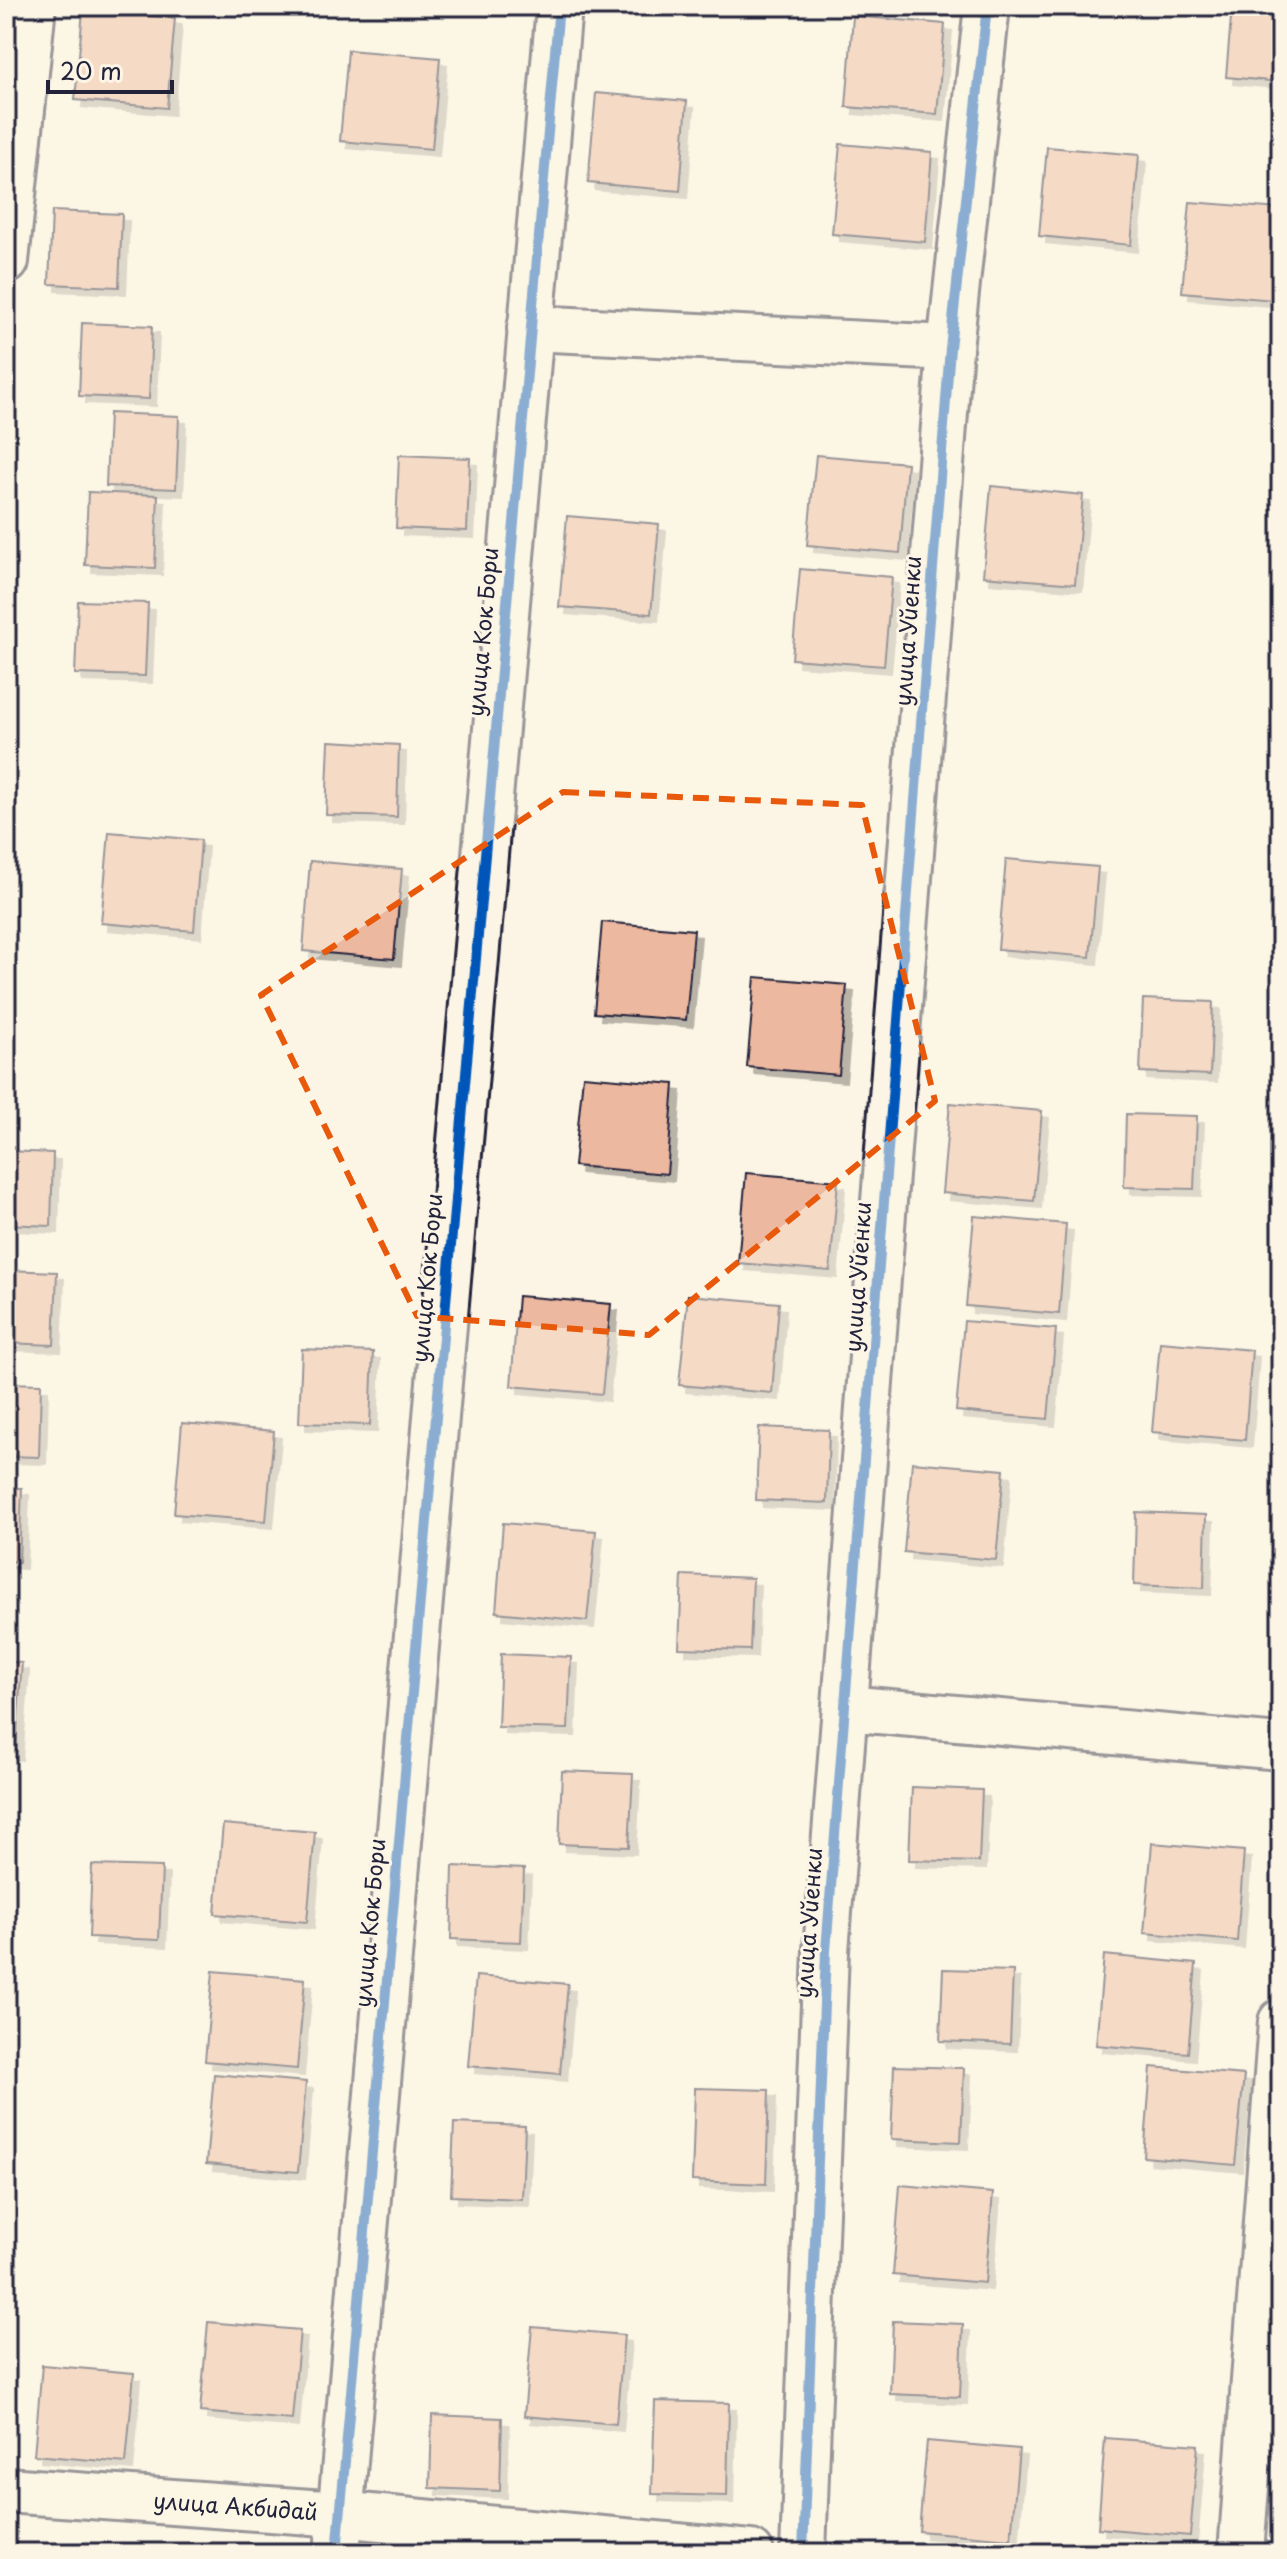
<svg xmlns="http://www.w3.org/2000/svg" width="1287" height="2559" viewBox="0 0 1287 2559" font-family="'Playpen Sans',sans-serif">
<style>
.building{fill:#edb8a0;stroke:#22223b;stroke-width:2;filter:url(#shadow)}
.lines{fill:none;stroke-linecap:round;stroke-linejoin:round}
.minor-casing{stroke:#22223b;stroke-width:50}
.minor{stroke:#fcf5e5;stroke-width:44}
.cycleway-casing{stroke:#fcf5e5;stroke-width:15}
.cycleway{stroke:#0057b8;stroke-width:10}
.marked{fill:none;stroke:#e8590c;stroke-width:6;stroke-dasharray:16 10;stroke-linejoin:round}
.labels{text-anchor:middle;stroke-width:6;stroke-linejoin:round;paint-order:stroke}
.street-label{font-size:22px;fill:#22223b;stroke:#fcf5e5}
</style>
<defs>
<filter id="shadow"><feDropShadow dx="7" dy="7" stdDeviation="0" flood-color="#0004"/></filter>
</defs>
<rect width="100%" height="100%" fill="#fcf5e5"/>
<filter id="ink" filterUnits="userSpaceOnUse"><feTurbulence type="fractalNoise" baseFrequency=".0125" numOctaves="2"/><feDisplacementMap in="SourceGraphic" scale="16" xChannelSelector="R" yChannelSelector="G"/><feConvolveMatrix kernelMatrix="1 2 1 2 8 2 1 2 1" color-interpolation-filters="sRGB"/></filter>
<g filter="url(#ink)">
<g class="building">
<polygon points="1232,6 1281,6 1281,82 1226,77"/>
<polygon points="83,10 175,18 167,108 75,100"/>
<polygon points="853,16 945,24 937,114 846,107"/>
<polygon points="348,50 440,58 432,149 340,141"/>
<polygon points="596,93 687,101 680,191 588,183"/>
<polygon points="840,144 932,152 925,242 832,234"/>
<polygon points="1047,147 1139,155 1131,245 1039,236"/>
<polygon points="1190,202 1281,209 1274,300 1182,292"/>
<polygon points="52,211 122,214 119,287 49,284"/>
<polygon points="82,323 152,326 149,399 79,396"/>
<polygon points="109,413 179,416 176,489 106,486"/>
<polygon points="399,455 470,458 467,531 396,528"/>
<polygon points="816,455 907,463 900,553 807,545"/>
<polygon points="991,486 1083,495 1075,584 983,576"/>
<polygon points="88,492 158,495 155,568 85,565"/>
<polygon points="567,516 659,524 651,614 559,607"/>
<polygon points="800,569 892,577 884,666 792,659"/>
<polygon points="78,601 148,603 145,676 75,674"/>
<polygon points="329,741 399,745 397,817 326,815"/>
<polygon points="109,832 201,840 194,931 101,923"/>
<polygon points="1006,859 1098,867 1090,957 998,949"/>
<polygon points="310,861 402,869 394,959 303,951"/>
<polygon points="602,922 694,930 686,1020 594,1013"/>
<polygon points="755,977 847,985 839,1075 747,1067"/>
<polygon points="1143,999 1213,1002 1210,1075 1140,1072"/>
<polygon points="583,1076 674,1084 667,1174 574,1166"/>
<polygon points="950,1103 1042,1111 1034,1201 942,1193"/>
<polygon points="1126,1114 1197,1116 1194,1189 1124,1187"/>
<polygon points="6,1151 53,1153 51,1226 6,1224"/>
<polygon points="746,1173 838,1181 830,1271 738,1263"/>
<polygon points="974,1216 1066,1224 1059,1314 966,1306"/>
<polygon points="6,1270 57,1272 54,1345 6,1343"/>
<polygon points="688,1295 779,1303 772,1393 679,1385"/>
<polygon points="518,1296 611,1304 602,1394 511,1386"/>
<polygon points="964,1321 1056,1329 1048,1419 956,1411"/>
<polygon points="1160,1342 1252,1350 1245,1440 1152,1432"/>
<polygon points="302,1349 373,1352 370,1425 299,1423"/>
<polygon points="6,1383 41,1384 39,1457 6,1456"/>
<polygon points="182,1423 274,1431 266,1521 174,1514"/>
<polygon points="759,1427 829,1430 827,1503 756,1500"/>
<polygon points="912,1462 1004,1470 996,1560 904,1552"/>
<polygon points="6,1488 22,1488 19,1562 6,1561"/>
<polygon points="1136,1512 1206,1515 1204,1588 1134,1585"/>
<polygon points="503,1523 596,1531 587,1621 496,1612"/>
<polygon points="682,1575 753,1578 750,1650 679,1648"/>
<polygon points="501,1654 571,1657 568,1729 498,1727"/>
<polygon points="6,1661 22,1663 15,1753 6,1752"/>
<polygon points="562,1771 633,1774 629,1847 559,1844"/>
<polygon points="912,1787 982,1790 979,1862 909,1860"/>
<polygon points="223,1824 315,1832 307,1922 215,1914"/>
<polygon points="1152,1843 1244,1851 1237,1941 1144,1933"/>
<polygon points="92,1865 162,1867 159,1940 89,1937"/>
<polygon points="453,1866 524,1869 521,1942 451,1939"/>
<polygon points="1104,1955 1196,1964 1188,2053 1096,2045"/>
<polygon points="943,1969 1013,1971 1010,2044 940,2041"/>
<polygon points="213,1971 305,1979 297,2069 205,2061"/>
<polygon points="476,1976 568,1984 560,2074 468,2066"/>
<polygon points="894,2066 964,2068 961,2142 891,2139"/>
<polygon points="1151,2067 1244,2075 1235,2165 1144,2157"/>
<polygon points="214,2074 306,2082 298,2172 206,2164"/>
<polygon points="695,2088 769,2090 766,2184 692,2181"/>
<polygon points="454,2123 525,2126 522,2199 451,2196"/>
<polygon points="900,2185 993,2193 985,2283 893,2275"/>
<polygon points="893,2321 963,2324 960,2397 890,2394"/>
<polygon points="208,2322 300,2330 292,2420 200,2412"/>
<polygon points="532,2327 624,2335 616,2424 524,2416"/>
<polygon points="42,2365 134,2373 126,2463 34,2455"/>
<polygon points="655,2401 729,2403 727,2496 652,2494"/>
<polygon points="432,2415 502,2418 500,2491 430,2488"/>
<polygon points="1105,2438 1198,2445 1190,2536 1098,2528"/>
<polygon points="927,2441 1019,2449 1011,2539 919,2531"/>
</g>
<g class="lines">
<g class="minor-casing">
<g id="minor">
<polyline points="6,261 33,6"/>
<polyline points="530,328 950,348"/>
<polyline points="845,1708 1281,1747"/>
<path id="s1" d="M6,2490L339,2514L751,2553"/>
<polyline points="337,2553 559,6"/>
<polyline points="803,2553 826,1951 950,348 987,6"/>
<polyline points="1241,2553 1281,2022"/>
</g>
</g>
<use href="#minor" class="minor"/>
<g class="cycleway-casing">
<g id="cycleway">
<polyline points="337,2553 559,6"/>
<polyline points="803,2553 826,1951 950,348 987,6"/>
</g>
</g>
<use href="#cycleway" class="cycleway"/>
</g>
</g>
<path d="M0 0H1287V2559H0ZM563,792L862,805L935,1101L649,1335L417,1316L261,995Z" fill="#fcf5e5" fill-opacity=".55" fill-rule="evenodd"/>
<path class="marked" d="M563,792L862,805L935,1101L649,1335L417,1316L261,995Z"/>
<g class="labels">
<g class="street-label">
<text transform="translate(908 631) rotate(-86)" y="8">улица Уйенки</text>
<text transform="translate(483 632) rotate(-85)" y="8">улица Кок Бори</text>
<text transform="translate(858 1277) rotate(-86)" y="8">улица Уйенки</text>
<text transform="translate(427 1278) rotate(-85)" y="8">улица Кок Бори</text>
<text transform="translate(370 1923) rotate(-85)" y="8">улица Кок Бори</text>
<text transform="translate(809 1923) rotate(-86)" y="8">улица Уйенки</text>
<text dy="8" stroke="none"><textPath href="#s1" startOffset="230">улица Акбидай</textPath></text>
</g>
</g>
<rect width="1287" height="2559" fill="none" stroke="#fcf5e5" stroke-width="32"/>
<rect x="16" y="16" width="1255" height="2527" fill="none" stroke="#22223b" stroke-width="3" filter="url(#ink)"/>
<path d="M48 80v12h124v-12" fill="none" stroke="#22223b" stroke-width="4"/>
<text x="60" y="80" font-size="24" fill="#22223b" stroke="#fcf5e5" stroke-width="6" paint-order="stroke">20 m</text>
</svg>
